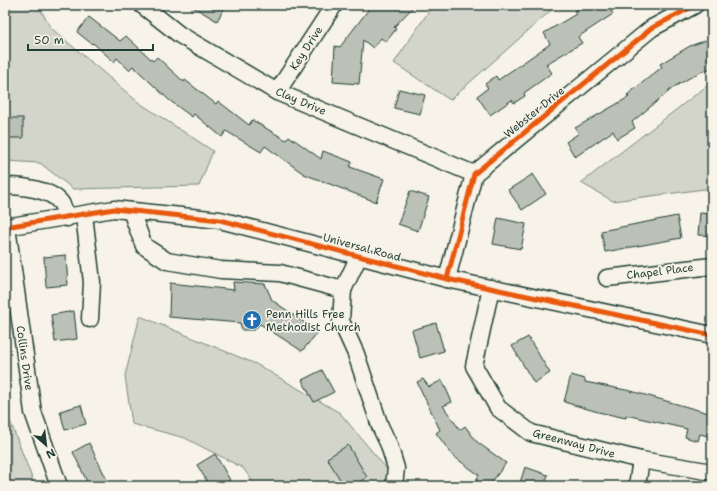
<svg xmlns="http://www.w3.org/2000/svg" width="717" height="491" viewBox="0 0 717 491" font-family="'Shantell Sans',sans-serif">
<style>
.green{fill:#d3d5ca;stroke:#79897f}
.building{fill:#bbc1b6;stroke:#1f3d34}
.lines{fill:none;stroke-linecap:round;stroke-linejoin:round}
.minor-casing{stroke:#1f3d34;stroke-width:19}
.minor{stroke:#f7f3e8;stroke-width:16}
.cycleway-casing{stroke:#f7f3e8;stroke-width:8}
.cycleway{stroke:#e8590c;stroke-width:5}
.labels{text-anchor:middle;stroke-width:3.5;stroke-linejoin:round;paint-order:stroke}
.street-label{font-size:11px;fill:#1f3d34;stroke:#f7f3e8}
.poi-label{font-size:11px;fill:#1f3d34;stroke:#f7f3e8;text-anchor:start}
</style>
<rect width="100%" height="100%" fill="#f7f3e8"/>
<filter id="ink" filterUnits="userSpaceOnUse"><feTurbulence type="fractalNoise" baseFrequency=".025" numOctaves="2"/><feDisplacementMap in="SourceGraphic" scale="8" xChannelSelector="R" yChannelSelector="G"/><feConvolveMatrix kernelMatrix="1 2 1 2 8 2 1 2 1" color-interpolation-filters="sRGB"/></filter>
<g filter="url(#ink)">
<g class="green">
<polygon points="5,5 38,5 51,28 138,102 213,151 199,186 73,189 40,163 5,161"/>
<polygon points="433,5 557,5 450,100 394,63"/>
<polygon points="712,82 712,188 613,201 581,183"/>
<polygon points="140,316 256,364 340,413 401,486 256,486 243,468 185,438 132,424 125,376"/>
<polygon points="5,408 35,486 5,486"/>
</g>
<g class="building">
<polygon points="190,5 226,5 217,21"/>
<polygon points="372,5 415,5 394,27 396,29 386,42 381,38 373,48 363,40 359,84 333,82 335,46 340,47"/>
<polygon points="584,5 607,5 613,14 578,37 582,43 546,64 552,73 524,93 525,96 514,103 512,100 490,115 477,96 488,88 485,84 496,76 498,80 550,44 544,33 576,14 574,11"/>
<polygon points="89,17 120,41 126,36 153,61 157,57 184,82 185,80 216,104 218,101 249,125 252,120 286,140 289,136 321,159 323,151 352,162 350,167 384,179 376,202 304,174 265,146 261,152 226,131 222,137 194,114 192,117 169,100 133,66 129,70 117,58 114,62 93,43 92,44 77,32"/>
<polygon points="712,38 712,68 698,73 674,87 632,122 635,128 617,139 613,131 575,157 566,142 579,133 575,128 629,97 627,95 662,67 660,64 690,46"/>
<polygon points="399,89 425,95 420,114 394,108"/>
<rect x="5" y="118" width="18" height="20"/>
<polygon points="533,174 546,194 522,210 508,190"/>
<polygon points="410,191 429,197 418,231 398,224"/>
<polygon points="700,213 712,214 712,236 698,235"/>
<polygon points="677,216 681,238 605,252 601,231"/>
<polygon points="498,218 526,224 521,249 493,244"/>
<polygon points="66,255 68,285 46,287 44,257"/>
<polygon points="233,282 265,284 272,300 318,332 302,351 260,324 254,330 242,330 240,323 169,317 170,283 234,290"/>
<polygon points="74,311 77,339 55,342 51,315"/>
<polygon points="436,323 444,351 420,358 412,330"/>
<polygon points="528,337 550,373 534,383 512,346"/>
<polygon points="322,370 334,392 314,402 302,380"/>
<polygon points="571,375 585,379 585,382 631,391 712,414 712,437 700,434 698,441 685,437 687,429 626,415 626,418 598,412 564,402"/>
<polygon points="423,379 429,387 442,380 452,402 443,406 460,430 465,426 477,442 506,463 489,486 484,486 476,480 479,475 453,456 436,433 440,430 417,382"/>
<polygon points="81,405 86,424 65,430 60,411"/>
<polygon points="89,443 110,486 89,486 73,452"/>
<polygon points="348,445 367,477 353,486 344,486 327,458"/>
<polygon points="215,454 230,480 220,486 210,486 197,465"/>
<polygon points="525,467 548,475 544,486 519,486"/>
</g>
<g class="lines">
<g class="minor-casing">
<g id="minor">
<polyline points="142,5 180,35 277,92 474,174"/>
<polyline points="277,92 334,5"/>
<path d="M5,186C21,186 51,189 61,203C64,207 65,214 67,218"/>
<polyline points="131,211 144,246 167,261 221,270 280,273 343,290 359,256"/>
<polyline points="84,215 92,282 90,319"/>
<polyline points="5,227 114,209 220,220 447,279 712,335"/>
<polyline points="7,227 33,412 59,486"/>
<polyline points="607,278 712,266"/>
<polyline points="447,279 474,174 652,28 695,5"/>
<polyline points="491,288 474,366 498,408 531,433 641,460 712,472"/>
<polyline points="343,290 341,321 356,354 380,426 389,445 396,468 394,486"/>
<polyline points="637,486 641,460"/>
</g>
</g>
<use href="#minor" class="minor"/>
<g class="cycleway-casing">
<g id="cycleway">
<polyline points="5,227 114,209 220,220 447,279 712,335"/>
<polyline points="447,279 474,174 652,28 695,5"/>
</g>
</g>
<use href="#cycleway" class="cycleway"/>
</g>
</g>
<defs>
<g id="church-disc" transform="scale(1)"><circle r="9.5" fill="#1f6fb2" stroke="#f7f3e8"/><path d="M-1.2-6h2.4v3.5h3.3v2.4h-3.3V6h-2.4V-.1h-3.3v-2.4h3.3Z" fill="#fff"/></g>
</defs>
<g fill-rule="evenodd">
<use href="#church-disc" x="252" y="320"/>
</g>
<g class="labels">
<g class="street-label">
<text transform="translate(306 48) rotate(-57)" y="4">Key Drive</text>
<text transform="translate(301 101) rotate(23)" y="4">Clay Drive</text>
<text transform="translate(534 112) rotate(-39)" y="4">Webster Drive</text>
<text transform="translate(362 247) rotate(15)" y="4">Universal Road</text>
<text transform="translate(660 271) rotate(-7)" y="4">Chapel Place</text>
<text transform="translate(25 358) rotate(82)" y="4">Collins Drive</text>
<text transform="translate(574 443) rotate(15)" y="4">Greenway Drive</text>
</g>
<g class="poi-label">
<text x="266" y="318">Penn Hills Free<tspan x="266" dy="13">Methodist Church</tspan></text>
</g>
</g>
<rect width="717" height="491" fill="none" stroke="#f7f3e8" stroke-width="20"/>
<rect x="10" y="10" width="697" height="471" fill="none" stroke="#1f3d34" stroke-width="1.5" filter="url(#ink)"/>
<g transform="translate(46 445) rotate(152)" stroke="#f7f3e8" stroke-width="3" paint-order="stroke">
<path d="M0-3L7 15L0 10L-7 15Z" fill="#1f3d34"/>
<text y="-6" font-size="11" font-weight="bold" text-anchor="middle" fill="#1f3d34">N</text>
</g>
<path d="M28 44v6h125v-6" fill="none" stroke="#1f3d34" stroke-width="2"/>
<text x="34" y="44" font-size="12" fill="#1f3d34" stroke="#f7f3e8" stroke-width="3" paint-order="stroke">50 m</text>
</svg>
